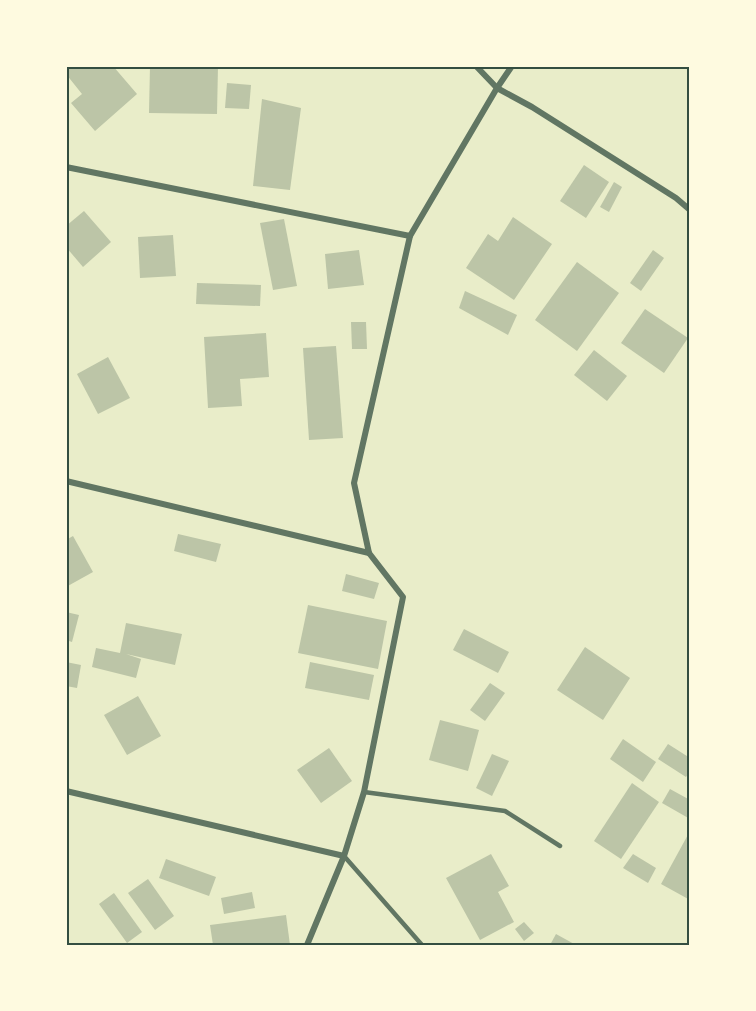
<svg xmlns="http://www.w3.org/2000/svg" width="756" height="1011" viewBox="0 0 756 1011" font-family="Helvetica,sans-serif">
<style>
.building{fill:#bcc5a7}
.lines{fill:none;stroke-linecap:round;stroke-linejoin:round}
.service{stroke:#617663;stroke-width:4.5}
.minor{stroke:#617663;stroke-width:6}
.neatline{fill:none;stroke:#344e41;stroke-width:2}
</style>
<rect width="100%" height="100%" fill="#e9edc9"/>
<g class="building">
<polygon points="66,66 113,66 137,94 95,131 71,103 82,94 66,74"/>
<polygon points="150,66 218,66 217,114 149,113"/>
<polygon points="227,83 251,85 249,109 225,108"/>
<polygon points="262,99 301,108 290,190 253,186"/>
<polygon points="584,165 609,182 586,218 560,201"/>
<polygon points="614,182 622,187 609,212 600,207"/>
<polygon points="84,211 111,242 83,267 66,247 66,226"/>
<polygon points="513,217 552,244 514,300 466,268 488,234 498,241"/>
<polygon points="284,219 297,286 273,290 260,223"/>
<polygon points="173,235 176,276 140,278 138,237"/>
<polygon points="359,250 364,285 328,289 325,254"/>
<polygon points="653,250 664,258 641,291 630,283"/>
<polygon points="577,262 619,293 577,351 535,320"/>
<polygon points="197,283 261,285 260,306 196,304"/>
<polygon points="465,291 517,315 508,335 459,308"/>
<polygon points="645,309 688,338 664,373 621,343"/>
<polygon points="351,322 366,322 367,349 352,349"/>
<polygon points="266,333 269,377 240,379 242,406 208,408 204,337"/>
<polygon points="336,346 343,438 309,440 303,348"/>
<polygon points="594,350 627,376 607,401 574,375"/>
<polygon points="108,357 130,398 98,414 77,374"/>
<polygon points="178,534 221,544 216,562 174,551"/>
<polygon points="73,536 93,572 66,587 66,540"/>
<polygon points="346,574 379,583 374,599 342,591"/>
<polygon points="308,605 387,621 378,669 298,653"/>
<polygon points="66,612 79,615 72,642 66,640"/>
<polygon points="126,623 182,634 175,665 126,654 141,659 136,678 92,667 96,648 120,653"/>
<polygon points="464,629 509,652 498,673 453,650"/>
<polygon points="585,647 630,678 603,720 557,690"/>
<polygon points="66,662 81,665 77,688 66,686"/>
<polygon points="310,662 374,675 369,700 305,688"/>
<polygon points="490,683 505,693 485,721 470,710"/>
<polygon points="138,696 161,736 127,755 104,715"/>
<polygon points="440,720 479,730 468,771 429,760"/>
<polygon points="623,739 656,762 643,782 610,759"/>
<polygon points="668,744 690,758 690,771 686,777 658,759"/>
<polygon points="329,748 352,781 321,803 297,770"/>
<polygon points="492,754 509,761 492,796 476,788"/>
<polygon points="632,783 659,802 621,859 594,841"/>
<polygon points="670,789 690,800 690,819 662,803"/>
<polygon points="690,831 690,900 661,884"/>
<polygon points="491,854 509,886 498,892 514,922 480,940 446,878"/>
<polygon points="633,854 656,868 648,883 623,868"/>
<polygon points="166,859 216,877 209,896 159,878"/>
<polygon points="148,879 174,916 155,930 128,893"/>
<polygon points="252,892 255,908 224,914 221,898"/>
<polygon points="114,893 142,932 127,943 99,904"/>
<polygon points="286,915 290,945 213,945 210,925"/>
<polygon points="524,922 534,933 524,941 515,929"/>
<polygon points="556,934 576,945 550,945"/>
</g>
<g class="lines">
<g class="service">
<polyline points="364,792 505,811 560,846"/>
<polyline points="344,856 422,945"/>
</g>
<g class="minor">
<polyline points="476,66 497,88 532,107 676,198 690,210"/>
<polyline points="66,167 410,236 497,88 512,66"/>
<polyline points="66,481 369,553"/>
<polyline points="66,791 344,856"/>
<polyline points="307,945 344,856 364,792 403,597 369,553 354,483 410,236"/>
</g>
</g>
<rect width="756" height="1011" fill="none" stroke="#fefae0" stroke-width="135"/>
<rect x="68" y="68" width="620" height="876" class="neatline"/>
</svg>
